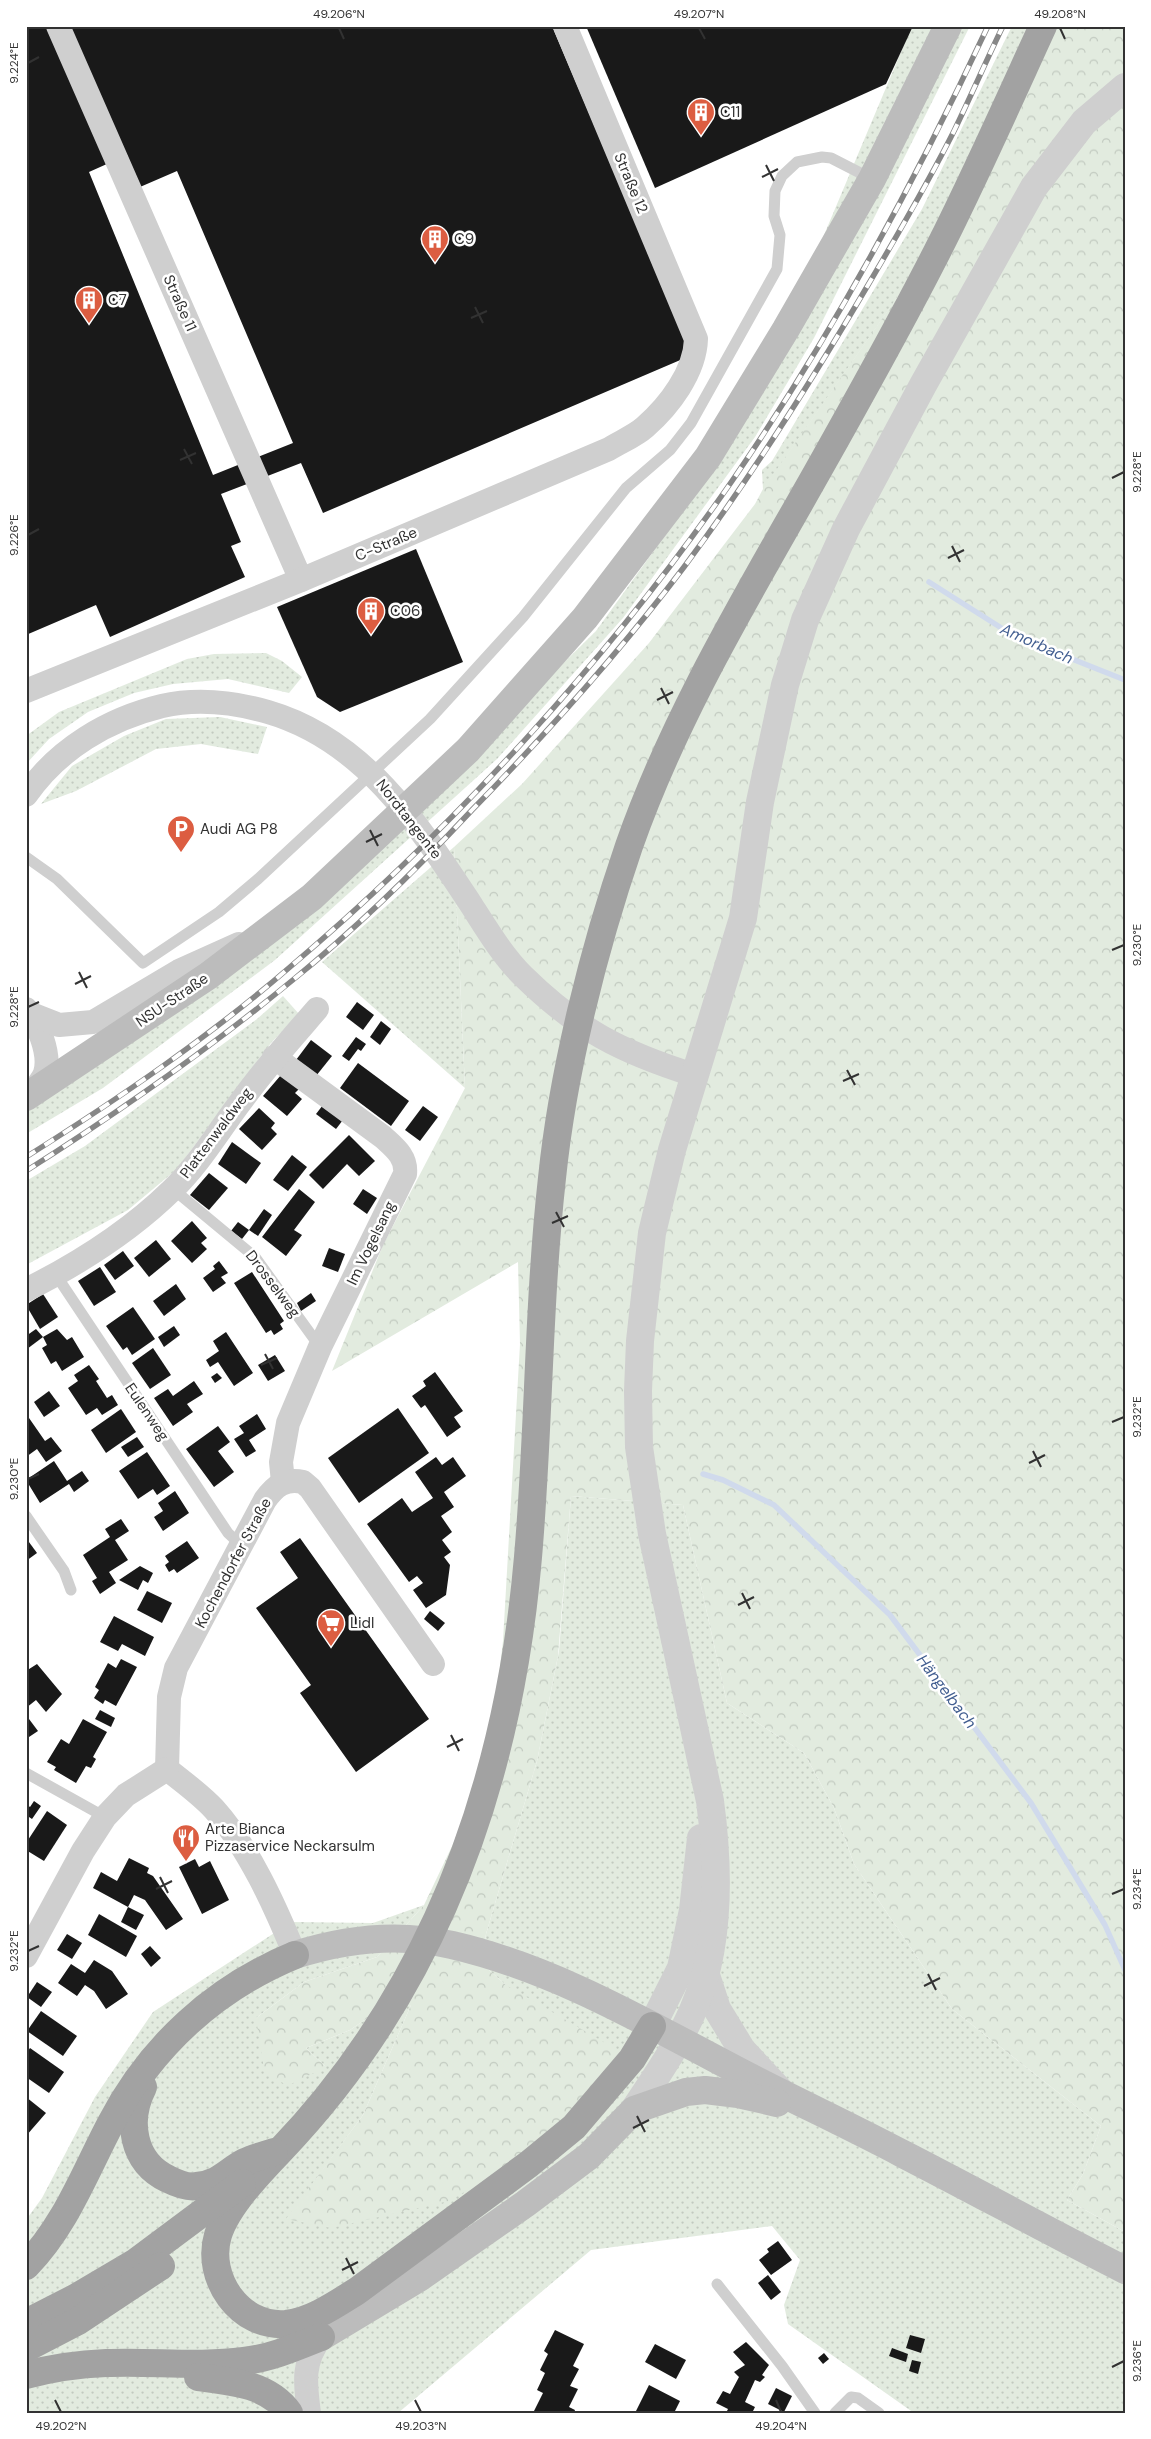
<svg xmlns="http://www.w3.org/2000/svg" width="1151" height="2439" viewBox="0 0 1151 2439" font-family="'DM Sans',sans-serif">
<style>
.grass{fill:url(#grass-dots)}
.forest{fill:url(#forest-crowns)}
.lines{fill:none;stroke-linecap:round;stroke-linejoin:round}
.stream{stroke:#d0daec;stroke-width:5.5}
.building{fill:#191919;fill-rule:evenodd}
.service{stroke:#cfcfcf;stroke-width:11}
.minor{stroke:#cfcfcf;stroke-width:24}
.tertiary{stroke:#cfcfcf;stroke-width:28}
.secondary{stroke:#bcbcbc;stroke-width:28}
.trunk{stroke:#a2a2a2;stroke-width:28}
.rail-casing{stroke:#878787;stroke-width:5.5}
.rail{stroke:#fff;stroke-width:4;stroke-dasharray:11;stroke-linecap:butt}
.ticks{fill:none;stroke:#323232;stroke-width:2}
.labels{text-anchor:middle;stroke-width:5;stroke-linejoin:round;paint-order:stroke}
.poi-label{font-size:15px;fill:#323232;stroke:#fff;text-anchor:start}
.street-label{font-size:15px;fill:#323232;stroke:#fff}
.water-label{font-size:16px;font-style:italic;fill:#435f91;stroke:#fff}
.neatline{fill:none;stroke:#323232;stroke-width:2}
.ticks-label{font-size:12px;text-anchor:middle;fill:#323232}
</style>
<defs>
<pattern id="grass-dots" width="8" height="8" patternUnits="userSpaceOnUse" patternTransform="scale(1.25)"><rect width="8" height="8" fill="#e2ebdf"/><path d="M2 2h.1M6 6h.1" fill="none" stroke="#c2cac0" stroke-width="1.8" stroke-linecap="round"/></pattern>
<pattern id="forest-crowns" width="20" height="18" patternUnits="userSpaceOnUse" patternTransform="scale(1.25)"><rect width="20" height="18" fill="#e2ebdf"/><path d="M2 6a3 3 0 1 1 6 0M12 15a3 3 0 1 1 6 0" fill="none" stroke="#c2cac0"/></pattern>
</defs>
<rect width="100%" height="100%" fill="#fff"/>
<g class="grass">
<polygon points="912,26 970,26 814,338 755,437 623,618 497,759 275,960 103,1088 26,1134 26,1110 463,762 596,631 715,466 768,368"/>
<polygon points="1012,26 1047,26 972,190 763,490 762,470 772,461 922,209"/>
<polygon points="266,653 282,661 302,677 289,693 228,679 173,684 134,693 88,712 49,739 26,764 26,736 59,712 187,659 214,654"/>
<polygon points="220,717 267,727 258,754 201,744 156,749 76,791 41,804 72,766 124,736 166,719"/>
<polygon points="454,847 465,1088 322,962"/>
<polygon points="283,996 299,1014 271,1043 177,1169 128,1210 26,1265 26,1181 85,1146 257,1019"/>
<polygon points="571,1496 683,1505 727,1703 804,1753 834,1808 854,1864 952,2009 1101,2126 1083,2174 1067,2200 1125,2232 1125,2413 914,2413 788,2324 784,2305 800,2260 772,2226 591,2250 398,2413 26,2413 26,2220 42,2198 95,2097 153,2012 291,1922 373,1923 424,1905 377,1957 304,1982 256,2018 326,2067 306,2048 350,2030 385,2006 411,2005 363,2115 287,2219 506,1985 482,1964 486,1934 537,1761 559,1651"/>
</g>
<polygon class="forest" points="1047,26 1125,26 1125,2232 1067,2200 1083,2174 1101,2126 952,2009 854,1864 834,1808 804,1753 727,1703 683,1505 571,1496 558,1656 537,1761 486,1934 482,1964 506,1985 624,2054 578,2109 512,2164 449,2201 331,2228 286,2219 363,2115 411,2005 385,2006 350,2030 306,2048 326,2067 287,2086 264,2069 256,2018 304,1982 377,1957 424,1905 463,1823 495,1709 503,1641 520,1344 518,1262 332,1371 383,1245 465,1088 454,847 522,784 649,643 755,504 763,489 972,190"/>
<g class="lines">
<g class="stream">
<polyline points="929,582 1014,636 1125,680"/>
<polyline points="703,1474 723,1480 774,1505 890,1615 1031,1803 1105,1925 1125,1970"/>
</g>
</g>
<g class="building">
<path d="M26,26H552L692,355L323,513L301,463L221,494L241,542L231,546L245,577L110,637L96,605L26,635ZM127,155L140,187L177,171L293,443L213,475L89,172Z"/>
<polygon points="586,26 913,26 886,84 655,188"/>
<polygon points="416,549 463,662 340,712 317,697 277,607"/>
<polygon points="357,1002 374,1015 363,1030 346,1017"/>
<polygon points="381,1021 391,1029 380,1045 370,1037"/>
<polygon points="356,1037 366,1044 361,1051 358,1049 349,1061 342,1056"/>
<polygon points="311,1040 332,1056 316,1076 296,1060"/>
<polygon points="358,1063 409,1101 391,1126 340,1088"/>
<polygon points="281,1075 299,1089 295,1093 302,1099 287,1116 263,1096"/>
<polygon points="326,1101 346,1116 336,1129 316,1114"/>
<polygon points="423,1106 438,1117 420,1141 405,1130"/>
<polygon points="259,1108 275,1123 271,1128 277,1134 262,1150 239,1129"/>
<polygon points="349,1135 375,1161 359,1176 347,1164 323,1189 309,1175"/>
<polygon points="232,1142 261,1163 246,1184 218,1164"/>
<polygon points="292,1155 307,1167 288,1191 273,1180"/>
<polygon points="209,1173 228,1188 209,1210 190,1195"/>
<polygon points="299,1189 315,1202 294,1230 302,1235 286,1256 262,1237"/>
<polygon points="363,1189 377,1198 367,1214 353,1204"/>
<polygon points="264,1209 272,1215 258,1236 249,1230"/>
<polygon points="192,1221 207,1238 201,1243 207,1249 192,1263 171,1241"/>
<polygon points="238,1222 249,1230 242,1239 231,1231"/>
<polygon points="156,1240 171,1259 149,1277 134,1258"/>
<polygon points="329,1248 345,1254 338,1272 322,1266"/>
<polygon points="123,1251 134,1266 115,1280 104,1265"/>
<polygon points="219,1261 228,1273 221,1277 226,1283 213,1292 203,1278 215,1269 213,1266"/>
<polygon points="100,1267 116,1292 94,1306 78,1281"/>
<polygon points="252,1272 284,1321 280,1324 283,1329 274,1335 271,1330 266,1333 234,1283"/>
<polygon points="176,1284 186,1299 164,1316 153,1301"/>
<polygon points="311,1293 316,1301 301,1311 297,1303"/>
<polygon points="43,1294 58,1317 40,1329 26,1305"/>
<polygon points="133,1307 155,1339 132,1355 127,1347 123,1350 106,1326"/>
<polygon points="174,1326 180,1335 164,1347 158,1337"/>
<polygon points="36,1329 43,1337 27,1349 26,1336"/>
<polygon points="57,1329 67,1340 72,1337 84,1357 62,1371 56,1361 51,1364 42,1348 47,1345 43,1337"/>
<polygon points="226,1332 253,1373 234,1386 218,1362 210,1367 206,1360 219,1351 213,1341"/>
<polygon points="153,1348 171,1375 150,1389 132,1363"/>
<polygon points="275,1355 285,1371 268,1381 258,1365"/>
<polygon points="89,1365 99,1379 96,1381 107,1398 112,1395 118,1405 102,1415 97,1408 86,1415 68,1388 78,1381 74,1375"/>
<polygon points="435,1372 463,1411 454,1417 461,1427 447,1437 425,1405 421,1408 412,1396 426,1386 423,1381"/>
<polygon points="217,1373 222,1378 215,1383 211,1377"/>
<polygon points="194,1381 203,1394 187,1404 193,1412 173,1426 154,1398 168,1389 173,1396"/>
<polygon points="49,1391 60,1406 44,1417 34,1402"/>
<polygon points="398,1408 429,1453 359,1503 328,1458"/>
<polygon points="121,1409 136,1432 106,1453 91,1430"/>
<polygon points="257,1414 266,1429 249,1440 256,1451 246,1457 234,1439 244,1433 239,1426"/>
<polygon points="29,1418 45,1441 51,1437 62,1451 46,1462 37,1449 26,1457 26,1420"/>
<polygon points="218,1426 230,1442 218,1451 234,1472 214,1487 186,1449"/>
<polygon points="137,1437 144,1447 128,1457 121,1447"/>
<polygon points="147,1452 170,1486 157,1495 153,1489 138,1499 119,1471"/>
<polygon points="436,1457 442,1465 453,1457 466,1476 444,1492 454,1507 441,1516 452,1532 442,1540 451,1552 444,1557 450,1565 446,1595 426,1608 413,1590 423,1583 417,1576 409,1582 367,1524 402,1498 412,1512 433,1498 415,1472"/>
<polygon points="54,1461 67,1481 82,1471 89,1481 74,1492 69,1484 40,1503 26,1480"/>
<polygon points="175,1491 189,1513 163,1531 154,1517 163,1511 158,1503"/>
<polygon points="121,1519 129,1531 115,1540 128,1560 109,1572 116,1583 100,1594 92,1581 97,1578 83,1555 110,1537 105,1529"/>
<polygon points="26,1538 37,1553 26,1561"/>
<polygon points="300,1538 429,1719 356,1772 300,1693 311,1685 256,1608 298,1578 280,1552"/>
<polygon points="187,1541 199,1558 177,1573 174,1569 169,1572 165,1565 169,1562 165,1556"/>
<polygon points="140,1566 153,1573 148,1583 143,1580 138,1590 119,1580"/>
<polygon points="147,1591 172,1603 162,1623 137,1610"/>
<polygon points="430,1611 445,1623 438,1631 424,1619"/>
<polygon points="114,1616 154,1637 145,1656 122,1644 118,1651 100,1642"/>
<polygon points="121,1659 137,1667 116,1706 105,1700 103,1704 94,1698 99,1690 95,1687 108,1663 116,1668"/>
<polygon points="37,1664 62,1694 46,1712 36,1700 26,1708 26,1671"/>
<polygon points="100,1710 115,1718 111,1727 95,1719"/>
<polygon points="26,1715 38,1731 26,1739"/>
<polygon points="83,1719 107,1732 93,1757 96,1759 91,1768 86,1766 76,1783 54,1770 56,1767 47,1762 61,1739 69,1744"/>
<polygon points="34,1801 41,1806 32,1819 26,1815 26,1804 30,1807"/>
<polygon points="47,1811 67,1825 44,1861 26,1850 26,1843"/>
<polygon points="129,1858 149,1868 147,1873 153,1876 183,1919 166,1930 145,1900 134,1895 128,1907 144,1915 136,1930 121,1922 128,1907 93,1888 101,1872 117,1881"/>
<polygon points="195,1859 199,1867 210,1861 229,1900 202,1914 179,1867"/>
<polygon points="99,1914 137,1936 126,1957 88,1935"/>
<polygon points="67,1934 82,1943 72,1959 57,1950"/>
<polygon points="150,1946 161,1958 151,1967 141,1954"/>
<polygon points="94,1960 112,1971 128,1994 106,2009 94,1991 85,1985 77,1996 58,1983 71,1964 85,1973"/>
<polygon points="37,1982 52,1992 41,2007 27,1997"/>
<polygon points="41,2011 77,2036 63,2056 27,2031"/>
<polygon points="30,2048 64,2072 49,2093 26,2077 26,2054"/>
<polygon points="26,2097 46,2113 26,2136"/>
<polygon points="778,2241 792,2260 771,2275 759,2260 769,2252 767,2249"/>
<polygon points="768,2275 781,2292 771,2300 758,2283"/>
<polygon points="555,2330 584,2344 573,2366 579,2369 570,2386 578,2389 569,2407 575,2410 574,2413 536,2413 534,2411 543,2393 537,2390 545,2373 540,2370 548,2354 544,2351"/>
<polygon points="910,2335 925,2339 921,2353 906,2348"/>
<polygon points="746,2342 769,2365 762,2375 765,2377 760,2382 755,2380 745,2402 755,2407 752,2413 726,2413 728,2409 716,2403 723,2391 730,2394 739,2377 734,2372 745,2365 733,2352"/>
<polygon points="655,2344 686,2360 676,2379 645,2362"/>
<polygon points="892,2348 908,2354 906,2362 889,2356"/>
<polygon points="824,2353 829,2359 823,2364 818,2358"/>
<polygon points="912,2360 921,2362 918,2374 909,2371"/>
<polygon points="649,2385 680,2401 674,2413 635,2413"/>
<polygon points="776,2388 792,2396 784,2412 768,2404"/>
</g>
<g class="lines">
<g class="service">
<polyline points="26,857 57,879 143,963 219,912 258,879 430,719 523,617 626,488 670,450 691,423 777,269 780,235 774,216 775,191 782,176 797,162 822,157 831,158 872,179"/>
<polyline points="173,1189 255,1257 320,1347"/>
<polyline points="56,1275 228,1533 242,1546"/>
<polyline points="26,1516 64,1571 71,1590"/>
<polyline points="26,1773 105,1817"/>
<polyline points="717,2284 782,2366 815,2413"/>
<polyline points="835,2413 851,2397 858,2398 879,2413"/>
</g>
<g class="minor">
<polyline points="58,26 301,580"/>
<path d="M26,691L301,580L609,449C620,442 635,436 645,427C669,406 695,372 696,339L565,26"/>
<path d="M26,795C58,749 108,719 162,706C198,698 233,702 268,712C364,740 418,824 470,903C486,928 502,955 523,976C578,1030 621,1052 694,1075"/>
<path d="M26,1009C38,1023 51,1054 45,1073C43,1079 36,1087 32,1093"/>
<polyline points="31,1014 59,1025 93,1022 179,971 239,944"/>
<path d="M274,1057L383,1137C395,1148 407,1157 405,1174L320,1347L288,1423L281,1462L283,1482"/>
<path d="M26,1290C80,1263 129,1232 172,1190C200,1163 219,1130 242,1100C265,1068 291,1039 317,1009"/>
<path d="M167,1769L169,1697L176,1668L265,1500C275,1486 285,1478 303,1482L310,1488L433,1664"/>
<path d="M167,1769C183,1782 200,1794 214,1809C249,1848 275,1906 295,1955"/>
<polyline points="26,1956 83,1851 105,1817 126,1795 167,1769"/>
<path d="M309,2413C305,2383 302,2362 321,2337"/>
</g>
<g class="tertiary">
<polyline points="705,1972 717,2009 742,2050 781,2092"/>
<polyline points="652,2026 681,1968 693,1910 701,1838"/>
<path d="M634,2110C655,2078 679,2044 694,2008C721,1944 719,1868 710,1801L652,1534L639,1447L638,1391L640,1341L652,1233L672,1150L743,918L760,802L785,685L805,620L846,529L923,385L1034,187L1084,122L1125,87"/>
</g>
<g class="secondary">
<polyline points="26,1097 208,976 312,897 468,750 585,618 708,457 786,329 872,179 948,26"/>
<path d="M295,1955C345,1939 400,1933 452,1945C556,1969 650,2025 744,2074C796,2101 850,2126 903,2154C977,2192 1050,2232 1125,2270"/>
<polyline points="321,2337 419,2278 525,2204 589,2156 634,2110 686,2092 705,2090 738,2094 777,2103"/>
</g>
<g class="trunk">
<path d="M652,2026L632,2059L574,2127L529,2164L357,2291C336,2304 312,2321 286,2324C240,2328 205,2278 218,2235C227,2206 260,2172 280,2151C437,1987 509,1780 528,1557C539,1431 538,1304 552,1178C563,1070 594,948 629,846C677,709 754,585 824,460C865,387 906,314 943,240C978,170 1010,98 1043,26"/>
<path d="M143,2087C126,2120 132,2162 168,2179C176,2183 188,2188 197,2186C221,2183 226,2172 245,2162C253,2158 265,2155 274,2152"/>
<path d="M26,2266C66,2225 85,2172 111,2123C151,2046 215,1988 295,1955"/>
<polyline points="26,2323 75,2298 136,2262 242,2183"/>
<polyline points="26,2348 78,2321 161,2266"/>
<path d="M26,2375C52,2368 80,2364 106,2363C152,2361 198,2367 244,2361C271,2358 296,2347 321,2337"/>
<path d="M198,2377C230,2381 269,2384 289,2413"/>
</g>
<g class="rail-casing">
<g id="rail">
<path d="M26,1157C118,1099 208,1038 290,967C453,829 610,657 732,481C831,337 914,184 988,26"/>
<path d="M26,1171C119,1112 209,1049 294,979C358,927 416,870 472,810C547,733 619,653 684,567C751,477 811,382 868,285C898,234 928,183 954,131C971,96 986,61 1003,26"/>
</g>
</g>
<use href="#rail" class="rail"/>
</g>
<path class="ticks" d="M339,28L344,39M699,28L705,39M1060,28L1065,39M28,63L39,57M766,165L774,181M762,177L778,169M475,307L483,323M471,318L487,311M184,449L192,464M180,460L196,453M1112,478L1124,472M28,535L39,529M952,546L960,562M948,558L964,550M661,688L669,704M657,700L673,692M370,830L378,846M366,842L382,834M1112,950L1124,945M79,972L87,988M75,984L91,976M28,1007L39,1002M847,1070L855,1085M843,1081L859,1074M556,1212L564,1227M552,1223L568,1216M265,1354L273,1369M261,1365L277,1358M1112,1422L1124,1417M1033,1451L1041,1467M1029,1463L1045,1455M28,1479L39,1474M742,1593L750,1609M738,1605L754,1597M451,1735L459,1751M447,1747L463,1739M160,1877L168,1893M156,1889L172,1881M1112,1894L1124,1889M28,1951L39,1946M928,1974L936,1990M924,1986L940,1978M637,2116L645,2132M633,2128L649,2120M346,2258L354,2274M342,2270L358,2262M1112,2367L1124,2361M55,2400L61,2412M415,2400L421,2412M776,2400L781,2412"/>
<defs>
<g id="building-pin" transform="scale(1.4375)"><path d="M0 17L-7.5 6A9.5 9.5 0 1 1 7.5 6Z" fill="#dc5d41" stroke="#fff"/><path d="M-4-6H4V6H1V3H-1V6H-4ZM-2.5-4.3h1.7v1.8h-1.7ZM.8-4.3h1.7v1.8H.8ZM-2.5-1h1.7V.8h-1.7ZM.8-1h1.7V.8H.8Z" fill="#fff"/></g>
<g id="parking-pin" transform="scale(1.4375)"><path d="M0 17L-7.5 6A9.5 9.5 0 1 1 7.5 6Z" fill="#dc5d41" stroke="#fff"/><path d="M-3.5-5.5H1a3.5 3.5 0 0 1 0 7H-1V5.5H-3.5ZM-1-3.4V-.6H.8a1.4 1.4 0 0 0 0-2.8Z" fill="#fff"/></g>
<g id="supermarket-pin" transform="scale(1.4375)"><path d="M0 17L-7.5 6A9.5 9.5 0 1 1 7.5 6Z" fill="#dc5d41" stroke="#fff"/><path d="M-6-5.5h2.5l.6 2H6L4.5 2H-2.5L-4.4-4H-6ZM-1.5 3.2a1.3 1.3 0 1 0 .1 0ZM3 3.2a1.3 1.3 0 1 0 .1 0Z" fill="#fff"/></g>
<g id="restaurant-pin" transform="scale(1.4375)"><path d="M0 17L-7.5 6A9.5 9.5 0 1 1 7.5 6Z" fill="#dc5d41" stroke="#fff"/><path d="M-5-6h1v4h1v-4h1v4h1v-4h1v5L-1.5 .5V6h-2V.5L-5-1ZM5-6V6H3V1.5H1.5Q1.5-4 5-6Z" fill="#fff"/></g>
</defs>
<g fill-rule="evenodd">
<use href="#building-pin" x="701" y="112"/>
<use href="#building-pin" x="435" y="239"/>
<use href="#building-pin" x="89" y="300"/>
<use href="#building-pin" x="371" y="611"/>
<use href="#parking-pin" x="181" y="829"/>
<use href="#supermarket-pin" x="331" y="1623"/>
<use href="#restaurant-pin" x="186" y="1838"/>
</g>
<g class="labels">
<g class="poi-label">
<text x="720" y="117">C11</text>
<text x="454" y="244">C9</text>
<text x="108" y="305">C7</text>
<text x="390" y="616">C06</text>
<text x="200" y="834">Audi AG P8</text>
<text x="350" y="1628">Lidl</text>
<text x="205" y="1834">Arte Bianca<tspan x="205" dy="17">Pizzaservice Neckarsulm</tspan></text>
</g>
<g class="street-label">
<text transform="translate(631 183) rotate(67)" y="5">Straße 12</text>
<text transform="translate(180 303) rotate(66)" y="5">Straße 11</text>
<text transform="translate(386 544) rotate(-23)" y="5">C-Straße</text>
<text transform="translate(409 819) rotate(52)" y="5">Nordtangente</text>
<text transform="translate(172 1000) rotate(-34)" y="5">NSU-Straße</text>
<text transform="translate(216 1133) rotate(-53)" y="5">Plattenwaldweg</text>
<text transform="translate(371 1243) rotate(-64)" y="5">Im Vogelsang</text>
<text transform="translate(273 1284) rotate(53)" y="5">Drosselweg</text>
<text transform="translate(147 1412) rotate(56)" y="5">Eulenweg</text>
<text transform="translate(233 1563) rotate(-62)" y="5">Kochendorfer Straße</text>
</g>
<g class="water-label">
<text transform="translate(1037 643) rotate(24)" y="6">Amorbach</text>
<text transform="translate(947 1691) rotate(53)" y="6">Hängelbach</text>
</g>
</g>
<rect width="1151" height="2439" fill="none" stroke="#ffffff" stroke-width="55"/>
<rect x="28" y="28" width="1096" height="2384" class="neatline"/>
<g class="ticks-label">
<text x="339" y="18">49.206°N</text>
<text x="699" y="18">49.207°N</text>
<text x="1060" y="18">49.208°N</text>
<text transform="translate(14 63) rotate(-90)" y="4">9.224°E</text>
<text transform="translate(1137 472) rotate(-90)" y="4">9.228°E</text>
<text transform="translate(14 535) rotate(-90)" y="4">9.226°E</text>
<text transform="translate(1137 945) rotate(-90)" y="4">9.230°E</text>
<text transform="translate(14 1007) rotate(-90)" y="4">9.228°E</text>
<text transform="translate(1137 1417) rotate(-90)" y="4">9.232°E</text>
<text transform="translate(14 1479) rotate(-90)" y="4">9.230°E</text>
<text transform="translate(1137 1889) rotate(-90)" y="4">9.234°E</text>
<text transform="translate(14 1951) rotate(-90)" y="4">9.232°E</text>
<text transform="translate(1137 2361) rotate(-90)" y="4">9.236°E</text>
<text x="61" y="2430">49.202°N</text>
<text x="421" y="2430">49.203°N</text>
<text x="781" y="2430">49.204°N</text>
</g>
</svg>
